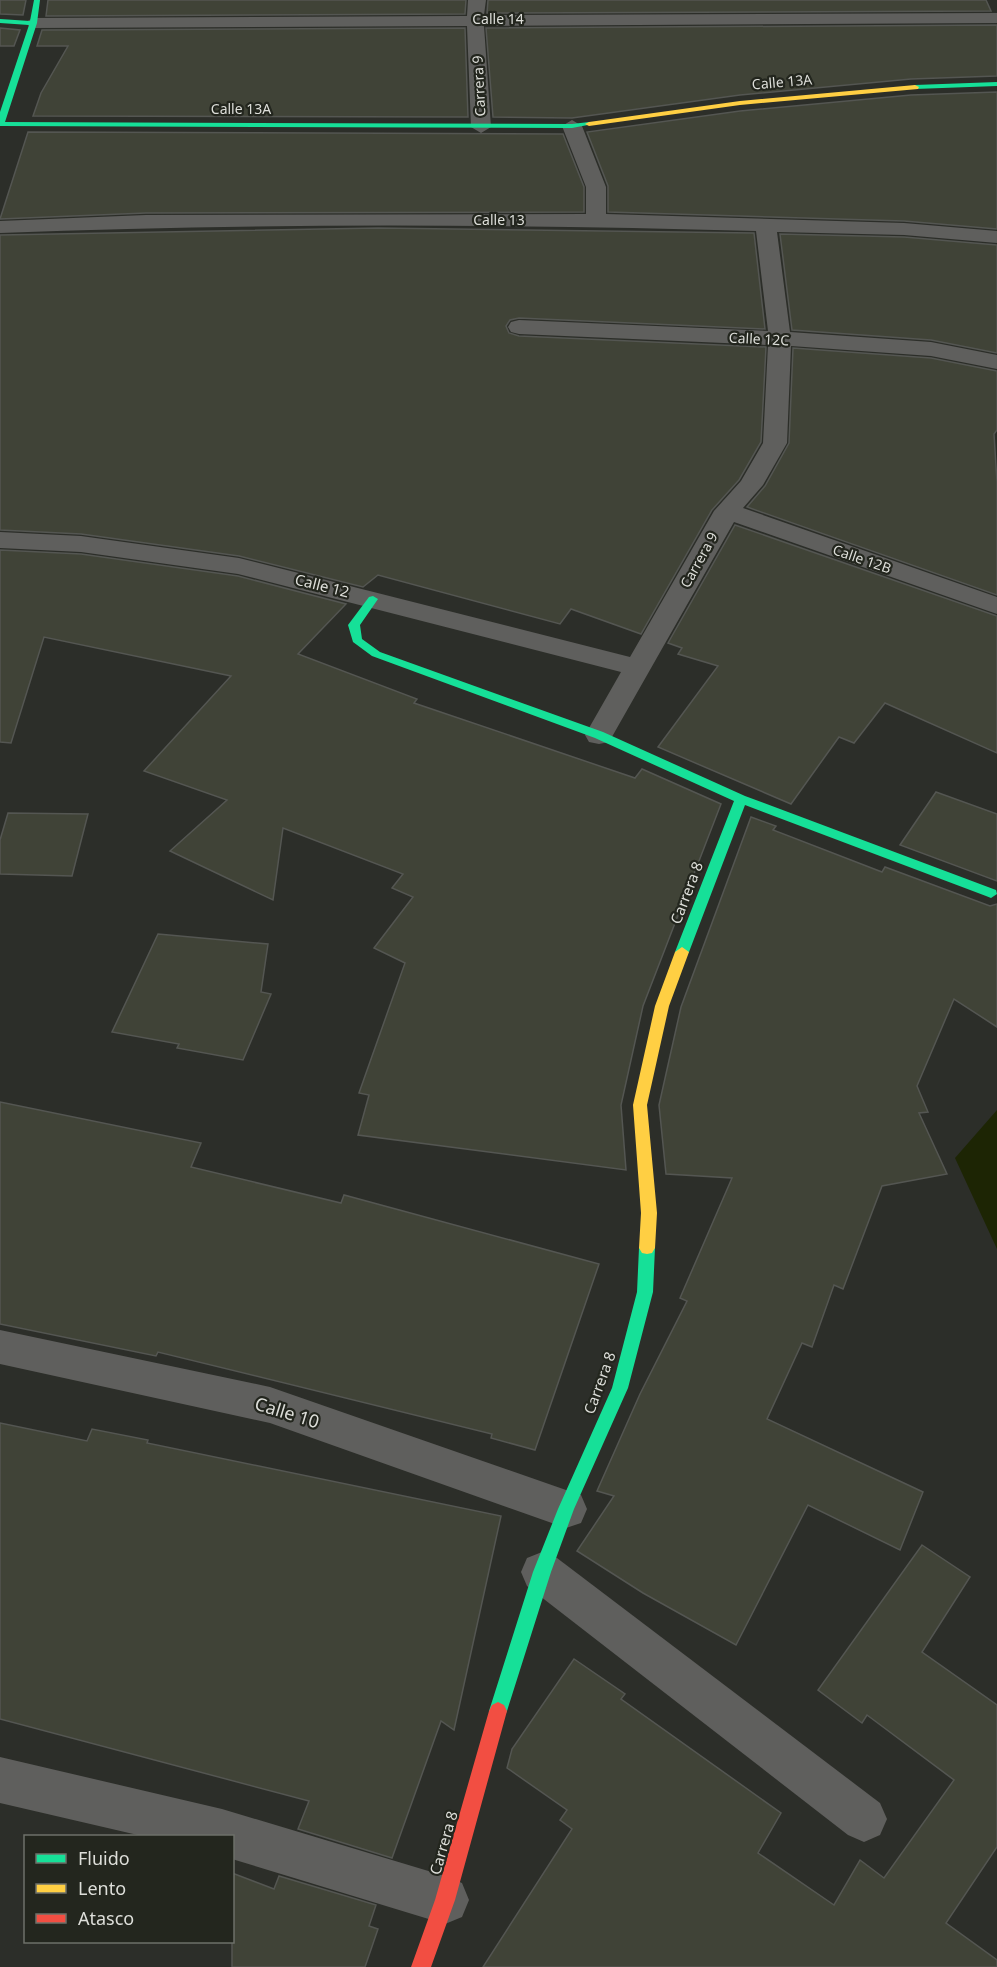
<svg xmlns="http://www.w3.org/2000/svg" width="997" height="1967" viewBox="0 0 997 1967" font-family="'Noto Sans',sans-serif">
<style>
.water{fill:#1d2504}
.building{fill:#404337;stroke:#545652;stroke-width:1.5}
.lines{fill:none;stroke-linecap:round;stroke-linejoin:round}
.street{fill:#5f5f5d;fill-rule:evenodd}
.fast{fill:#16e098;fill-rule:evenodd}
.slow{fill:#ffcf43;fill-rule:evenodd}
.jam{fill:#f24e42;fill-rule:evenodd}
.labels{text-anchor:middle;stroke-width:4.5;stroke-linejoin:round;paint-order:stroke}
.far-street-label{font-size:14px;fill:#ddded9;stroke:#23261e}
.street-label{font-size:15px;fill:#ddded9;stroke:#23261e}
.near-street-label{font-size:18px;fill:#ddded9;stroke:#23261e}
</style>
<rect width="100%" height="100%" fill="#2c2e29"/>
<polygon class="water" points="997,1110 997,1249 955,1158"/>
<g class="building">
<polygon points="0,0 26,0 23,15 0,14"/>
<polygon points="48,0 466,0 465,14 46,16"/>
<polygon points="488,0 986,0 991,11 487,13"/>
<polygon points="997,25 997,76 911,79 740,95 572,118 493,117 486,28"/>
<polygon points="0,28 20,30 14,46 0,46"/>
<polygon points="465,28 468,117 33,116 41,93 68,46 37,46 42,30"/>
<polygon points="997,92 997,229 904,221 608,212 608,186 587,132 740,111 911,95"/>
<polygon points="28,132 563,134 584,187 584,212 146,213 0,219"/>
<polygon points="378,228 754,233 765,329 519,318 510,320 506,326 509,333 519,336 766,347 761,442 739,480 712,510 641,634 571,609 560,624 378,575 363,587 239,556 81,534 0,530 0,235"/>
<polygon points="780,234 904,237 997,245 997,353 931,340 792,330"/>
<polygon points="793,348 931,358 997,371 997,430 994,434 997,482 997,595 747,507 765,486 789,443"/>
<polygon points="735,525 997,616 997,753 885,703 854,743 839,737 791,804 658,747 718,666 678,654 682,648 668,643"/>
<polygon points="0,550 81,554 238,576 346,604 298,654 417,699 414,703 635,778 642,769 721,804 643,1006 621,1105 626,1170 358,1135 369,1095 359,1093 405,963 374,948 413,897 392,888 403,874 283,828 273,900 170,851 227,800 144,771 231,676 44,637 11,743 0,742"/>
<polygon points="936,792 997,814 997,881 900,845"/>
<polygon points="8,813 88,814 72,876 0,874 0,840"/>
<polygon points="751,817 776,826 773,830 882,872 885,867 990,906 997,904 997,1027 954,999 917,1086 928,1112 919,1113 947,1174 882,1186 843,1289 834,1285 812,1347 802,1343 767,1419 923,1492 900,1550 808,1505 736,1645 643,1593 577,1551 614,1496 597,1491 640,1394 687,1301 680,1298 732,1178 666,1174 659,1105 681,1007"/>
<polygon points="158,934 268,944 261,992 271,994 243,1060 177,1048 179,1044 112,1032"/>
<polygon points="0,1102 201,1143 191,1167 341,1203 344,1195 599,1264 535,1450 491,1438 492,1434 158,1352 156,1356 0,1324"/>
<polygon points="0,1423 87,1441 92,1429 148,1440 147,1443 501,1516 454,1730 441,1721 392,1858 298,1829 309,1801 0,1719"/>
<polygon points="922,1545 970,1577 922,1652 997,1705 997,1847 946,1923 997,1960 997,1967 483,1967 572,1829 560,1820 567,1810 507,1768 512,1749 574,1659 625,1694 621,1699 781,1813 758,1853 834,1905 860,1860 884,1878 954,1780 867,1715 862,1723 818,1690"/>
<polygon points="232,1873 274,1889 279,1876 376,1905 369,1926 378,1929 365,1967 232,1967"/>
</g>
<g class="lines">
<g class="street">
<polygon points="468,0 486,0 484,15 997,13 997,23 484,26 491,127 481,133 471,127 467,26 33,28 24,23 33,18 467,16"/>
<path d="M572,120L582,126L606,187V214L904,223L997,231V243L904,235L777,232L790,332L931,342L997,355V369L931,356L791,346L787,443L763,485L743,508L997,597V614L734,522L613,735L609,742L599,744L589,742L585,735L621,672L238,574L81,552L0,548V532L81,536L239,558L630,657L714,511L741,481L763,443L768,345L519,334L511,332L508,327L511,322L519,320L768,331L756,231C504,224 252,223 0,233V221L146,215L586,214V187L562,126Z"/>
<polygon points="0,1330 270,1387 566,1490 581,1495 587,1509 581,1523 566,1528 270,1423 0,1364"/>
<polygon points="542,1552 557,1558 880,1803 887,1819 880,1835 864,1842 848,1835 527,1586 521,1572 527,1558"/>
<polygon points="0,1757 222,1809 445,1876 462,1883 469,1900 462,1917 445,1924 232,1859 232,1836 142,1836 0,1803"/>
</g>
<g class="fast">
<polygon points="34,0 40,0 37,23 5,122 572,124 589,122 593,124 572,128 0,126 0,112 29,25 0,23 0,19 30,21"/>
<polygon points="997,82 997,86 915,89 911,87 915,85"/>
<polygon points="373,596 378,599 360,625 362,639 380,652 603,732 745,796 996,890 997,894 991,898 986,896 745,805 689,952 682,957 677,955 675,952 734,801 595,738 372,656 353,642 348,625 369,597"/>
<polygon points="647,1242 652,1243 655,1248 653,1292 628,1388 574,1509 551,1572 507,1711 504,1717 498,1720 492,1717 489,1711 533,1572 558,1509 612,1388 637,1292 639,1248 642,1243"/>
</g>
<g class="slow">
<polygon points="915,85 919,87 918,89 740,105 589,126 585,124 589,122 740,101"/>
<polygon points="682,947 689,952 669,1006 647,1105 657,1213 655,1248 652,1253 647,1254 642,1253 639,1248 641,1213 633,1105 655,1006 675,952"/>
</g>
<polygon class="jam" points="498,1702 504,1705 507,1711 455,1900 431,1967 411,1967 435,1900 489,1711 492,1705"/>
</g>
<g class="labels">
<g class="far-street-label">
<text x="498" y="24">Calle 14</text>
<text transform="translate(782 82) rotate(-5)" y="5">Calle 13A</text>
<text transform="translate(479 86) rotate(-93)" y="5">Carrera 9</text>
<text x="241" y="114">Calle 13A</text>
<text x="499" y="225">Calle 13</text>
<text transform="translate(759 339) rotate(3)" y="5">Calle 12C</text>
<text transform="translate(862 559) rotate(19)" y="5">Calle 12B</text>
<text transform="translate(699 560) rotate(-61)" y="5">Carrera 9</text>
</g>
<g class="street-label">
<text transform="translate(322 586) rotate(14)" y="5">Calle 12</text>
<text transform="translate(687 893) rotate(-69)" y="5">Carrera 8</text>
<text transform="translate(600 1383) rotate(-70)" y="5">Carrera 8</text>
<text transform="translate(444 1843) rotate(-74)" y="5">Carrera 8</text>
</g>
<g class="near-street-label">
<text transform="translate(287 1413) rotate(17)" y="6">Calle 10</text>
</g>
</g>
<rect x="24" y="1835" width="210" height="108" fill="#23261e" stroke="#6d7069" stroke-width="1.5"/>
<rect x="36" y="1854" width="30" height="9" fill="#16e098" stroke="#6d7069" stroke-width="1.5"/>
<text x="78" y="1865" font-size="18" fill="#ddded9">Fluido</text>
<rect x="36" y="1884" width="30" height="9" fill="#ffcf43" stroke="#6d7069" stroke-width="1.5"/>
<text x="78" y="1895" font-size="18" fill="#ddded9">Lento</text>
<rect x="36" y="1914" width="30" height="9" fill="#f24e42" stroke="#6d7069" stroke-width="1.5"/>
<text x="78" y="1925" font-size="18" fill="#ddded9">Atasco</text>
</svg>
